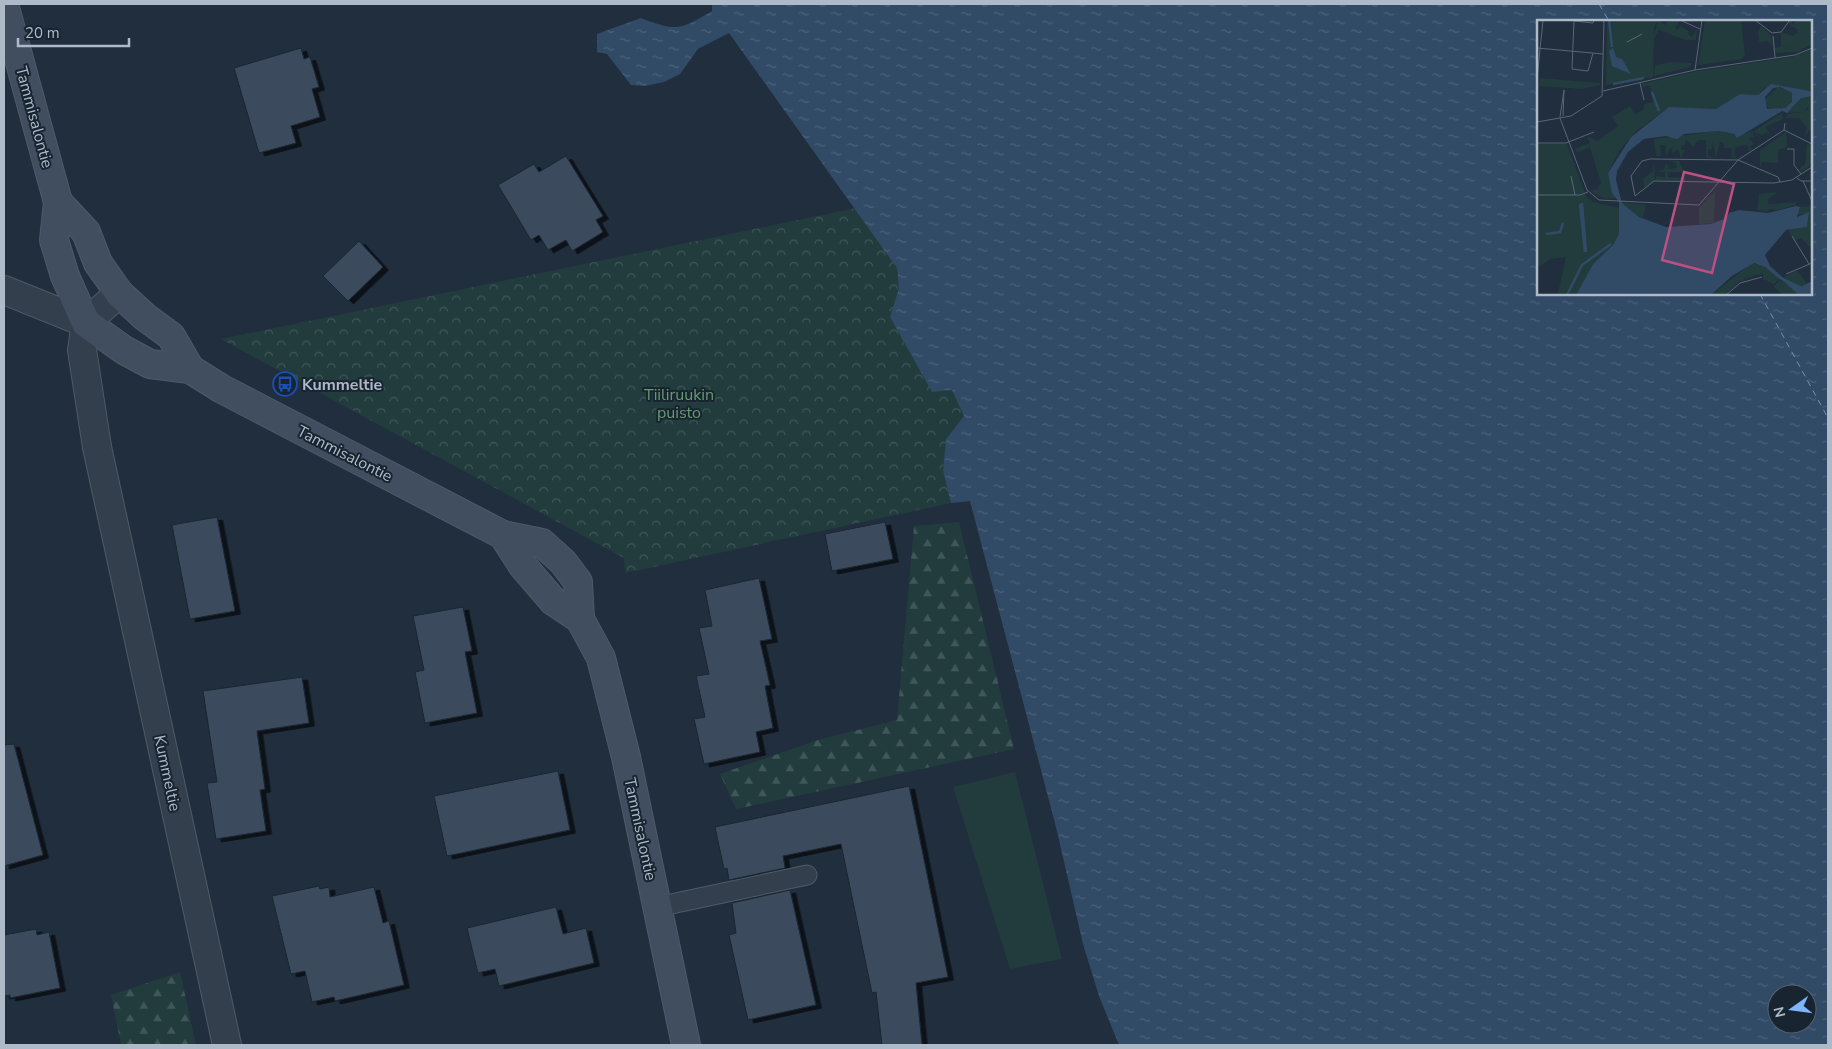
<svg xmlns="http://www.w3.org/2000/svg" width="1832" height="1049" viewBox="0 0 1832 1049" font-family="'Nunito Sans',sans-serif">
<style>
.green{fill:#223c3e}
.forest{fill:url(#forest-firs)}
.park{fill:url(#park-crowns)}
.water{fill:url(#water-ripples);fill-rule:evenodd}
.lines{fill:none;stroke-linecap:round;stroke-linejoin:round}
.ferry{stroke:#7492b3;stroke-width:1;stroke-dasharray:6 5;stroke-linecap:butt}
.building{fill:#3b4c5d;stroke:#1b2633;filter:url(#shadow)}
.lane-casing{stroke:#4f5a67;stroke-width:21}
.street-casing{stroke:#4f5a67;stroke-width:30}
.secondary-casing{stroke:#4f5a67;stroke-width:30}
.lane{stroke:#343f4d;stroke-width:19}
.street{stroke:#343f4d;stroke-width:28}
.secondary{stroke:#414e60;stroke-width:28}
.labels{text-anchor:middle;stroke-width:4;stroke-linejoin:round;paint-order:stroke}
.street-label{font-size:16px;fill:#afbac9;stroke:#192431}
.poi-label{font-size:16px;font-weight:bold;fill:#afbac9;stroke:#192431;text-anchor:start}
.park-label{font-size:16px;fill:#649c6e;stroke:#192431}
.inset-river{fill:none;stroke:#314a66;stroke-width:2.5}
.inset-road{fill:none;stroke:#596675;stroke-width:1}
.view{fill:#bb5182;fill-opacity:0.15;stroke:#bb5182;stroke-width:2.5}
.inset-edge{fill:none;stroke:#afbac9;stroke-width:2.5}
</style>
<defs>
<pattern id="forest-firs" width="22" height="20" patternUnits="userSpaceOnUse" patternTransform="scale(1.25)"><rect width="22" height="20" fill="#223c3e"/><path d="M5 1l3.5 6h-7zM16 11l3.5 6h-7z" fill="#405659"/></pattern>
<pattern id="park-crowns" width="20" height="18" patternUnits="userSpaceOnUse" patternTransform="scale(1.25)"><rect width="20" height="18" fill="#223c3e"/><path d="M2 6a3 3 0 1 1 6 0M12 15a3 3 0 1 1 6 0" fill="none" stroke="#405659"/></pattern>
<pattern id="water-ripples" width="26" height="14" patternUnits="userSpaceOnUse" patternTransform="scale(1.25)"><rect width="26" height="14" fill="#314a66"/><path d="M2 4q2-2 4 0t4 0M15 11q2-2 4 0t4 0" fill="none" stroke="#4c627b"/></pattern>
<filter id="shadow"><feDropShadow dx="5.5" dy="3" stdDeviation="0" flood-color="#0009"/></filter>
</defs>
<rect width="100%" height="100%" fill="#202e3d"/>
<polygon class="green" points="1015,772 1062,959 1010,969 953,787"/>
<g class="forest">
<polygon points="959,522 1014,749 736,809 720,774 818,740 897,720 914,526"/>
<polygon points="180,972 196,1045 121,1045 111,995"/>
</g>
<polygon class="park" points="856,208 897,268 899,288 890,317 952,389 964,416 946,439 943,471 951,503 625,573 624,558 221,339"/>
<path class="water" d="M712,4H1828V1045H1119L1099,996L1083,944L1056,827L970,501L951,503L943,471L946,439L964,416L952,390L932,392L890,317L899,288L897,268L729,33L698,49L680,74L664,82L645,86L631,85L607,54L597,52V34L641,18C677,32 680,30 712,11ZM1538,21H1811V294H1538ZM1777,994H1807V1024H1777Z"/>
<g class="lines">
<g class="ferry">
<polyline points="1599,4 1609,21"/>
<polyline points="1760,294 1828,418"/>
</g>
</g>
<g class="building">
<polygon points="301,48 304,59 310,57 319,87 312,89 320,117 291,126 296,143 259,153 234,68"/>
<polygon points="566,156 603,216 596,220 603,232 572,251 566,240 548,250 539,235 531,240 498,185 534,164 539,172"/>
<polygon points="359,241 383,267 348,301 323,276"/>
<polygon points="217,517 235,611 190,619 172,525"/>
<polygon points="885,522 893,559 832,571 825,534"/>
<polygon points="759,578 772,639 760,641 770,685 765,686 773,728 756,732 760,752 704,764 694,719 705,717 696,676 709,674 699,628 712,626 705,590"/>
<polygon points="463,607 472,651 465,652 477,713 425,723 415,672 424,670 413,616"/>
<polygon points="302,677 309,723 257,731 265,789 260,790 266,831 216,839 207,783 217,782 203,691"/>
<polygon points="14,744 43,855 4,866 4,745"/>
<polygon points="558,771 570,830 447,856 434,796"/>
<polygon points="909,786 948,977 916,983 922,1045 882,1045 876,992 872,993 841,844 783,856 785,868 729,880 727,868 724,869 715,827"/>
<polygon points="319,886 320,889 329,887 330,897 374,887 383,923 389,921 404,985 335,1001 334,997 312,1002 305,971 291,974 272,896"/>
<polygon points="790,890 816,1005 748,1020 729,935 736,933 732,903"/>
<polygon points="556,907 563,934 586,928 594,963 499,986 495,969 478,973 467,928"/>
<polygon points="36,929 37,935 49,932 60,988 10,998 10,995 4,996 4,935"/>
</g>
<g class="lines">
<g class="lane-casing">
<polyline id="lane" points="657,907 807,875"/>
</g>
<g class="street-casing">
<g id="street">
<polyline points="4,290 86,323"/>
<polyline points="86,323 82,350 97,447 227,1045"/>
<polyline points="86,323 119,293"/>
</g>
</g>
<g class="secondary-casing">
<g id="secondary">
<polyline points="4,4 58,202 54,240 65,276 86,323 124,350 150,364 190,369 222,389 503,535 542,543 563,562 578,582 580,619"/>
<polyline points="58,202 86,232 98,263 119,293 145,317 171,336 190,369"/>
<polyline points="503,535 523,566 553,601 580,619 601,658 626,757 686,1045"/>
</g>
</g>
<use href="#lane" class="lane"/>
<use href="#street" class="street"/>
<use href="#secondary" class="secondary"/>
</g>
<defs>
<g id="bus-ring" transform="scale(1.25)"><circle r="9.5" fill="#192431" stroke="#1a4fb4" stroke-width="1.5"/><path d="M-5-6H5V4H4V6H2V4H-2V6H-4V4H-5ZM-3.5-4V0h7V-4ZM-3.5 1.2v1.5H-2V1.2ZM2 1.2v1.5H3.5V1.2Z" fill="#1a4fb4"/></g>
</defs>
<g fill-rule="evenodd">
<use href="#bus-ring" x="285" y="384"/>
</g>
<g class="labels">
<g class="street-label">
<text transform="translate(35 117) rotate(75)" y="6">Tammisalontie</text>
<text transform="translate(345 453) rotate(27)" y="6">Tammisalontie</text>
<text transform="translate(168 773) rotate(78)" y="6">Kummeltie</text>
<text transform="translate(641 829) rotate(78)" y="6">Tammisalontie</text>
</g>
<g class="poi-label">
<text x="302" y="390">Kummeltie</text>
</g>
<g class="park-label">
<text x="679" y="400">Tiiliruukin<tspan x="679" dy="18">puisto</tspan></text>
</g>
</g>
<g transform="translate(1537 20)">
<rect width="275" height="275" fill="#202e3d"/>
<path d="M121,0L128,5L132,0L143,1L138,8L141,10L143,6L152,11L151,14L155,17L160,9L159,20H148L122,10L116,20ZM168,0H204L208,35L205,39L161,45ZM254,0L256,5L259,0H270L254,26L244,27V12L256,16L263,11L251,4ZM224,6L234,16L235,27L231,21L222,22L221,12ZM135,42L155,43L153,47L117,56L118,45ZM245,93L246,99L228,107L235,117L230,112L226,115L220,113L227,124L217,111ZM182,111L201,116L216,111L217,117L212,118L217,124L213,126L215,129L213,132L210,125L198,127L197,135L200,137L195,138V128H187L186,122H183L179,138L176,122L175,130L171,129V136L178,138H169V120H161L156,127L149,119L148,125L144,126V130H148L144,138L141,130L135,133L134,127L129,136L128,125H123L124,136H119L117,119ZM241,172L231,179V184L259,182V185L240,190L232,189L231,192L220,190L222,174Z" fill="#223c3e"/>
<path d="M130,140L142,141L147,152H131V157L148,158V161L119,160V156L128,157V152H120L127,149L129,142L132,149L140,148L139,143Z" fill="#223c3e"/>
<path d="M275,75V82L267,92L249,93L264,77Z" fill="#223c3e"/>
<path d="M70,0H121L117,7L116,57L69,65ZM266,0H275V24L260,32L238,33L237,28L253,26ZM275,29V71L239,65L227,68L221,75L203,74L179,89L131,88L98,112L82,131L71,153L81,178L69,179L56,173L55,170H59L64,163L53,128L40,132L38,129L53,123L50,116L60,121L81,106L75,97L78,95L93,86L98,95L106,90L107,84L116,82L113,65L106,67L105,64L155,52L255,37ZM3,58L63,63V65L45,69L2,66ZM241,67L255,73V82L248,88L233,91L227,80ZM275,82V108L266,117L270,108L262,98H249L251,94L267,92L271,89V83ZM249,112L250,127L241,130V143L225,142L223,148V130ZM270,123L275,126V145L264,152L262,149L268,144ZM0,124H30L49,176L56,182L82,188V214L76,225L56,244L39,275L21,273L29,237L13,239L0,248ZM117,140L118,161L107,167L106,159L116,151ZM178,171L177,203L162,204V188ZM84,182L109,185L106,198L98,194ZM275,186V229L264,218L258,221L252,212L254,208L270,207L272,193L260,195L263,187ZM215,243L231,248L242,259L237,264L226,259V254L218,255L201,262L188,275H174ZM260,250L271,265H259L245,258ZM243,260L258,270L262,275H246L237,267L229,275Z" fill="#223c3e"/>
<path d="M76,28L79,37L85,39L94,54L75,46L72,31ZM234,64L274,71L275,76L264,78L250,93L245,91L200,118L197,114L182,111L147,114L140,119L129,116L107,119L91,132L80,151L79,160L85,183L102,197L129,207L174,204L187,199L188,192L189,199L192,193L202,190L231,193L259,186L263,187L260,197L272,192L270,207L249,210L228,235L233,246L252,263L265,266L275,261V275H262L231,248L217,243L195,256L174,275H39L56,244L76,225L82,214V182L75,173L71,153L94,117L132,87L179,89L203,74L221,75ZM243,67L255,73V82L248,88L230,89L228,77L236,68Z" fill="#314a66" fill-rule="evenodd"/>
<path class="inset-river" d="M72,0L75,27M76,64L107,58M115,72L122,91M45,183L49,232M43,184L48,232M9,214L23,212L26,203M30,275L45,245L74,224M61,275L213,232L243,258L275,273"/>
<path class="inset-road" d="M37,0L35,49L51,51L56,33M143,0L163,9M218,0L235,13L244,12L253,0M37,1L56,3L57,0M236,16L238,38M90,22L105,14M0,28L66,34M158,50L258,35L275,28M158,50L165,0M0,59L6,0M103,63L107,80M66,71L158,50M23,97L27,70L26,96M23,98L50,170L62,180L162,185L201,140L241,157L243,162M0,102L34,96L65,76L67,0M247,110L275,124M0,123H29L57,112M250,129H257V145L264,154M34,156L38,175M260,158L264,161H275M266,161L275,181M0,175H43L51,172M98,176L94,156L105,141L113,139L201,140L247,110L248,103M98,176L117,161L237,163L255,160L275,147M255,216L272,244M249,254L275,243M189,275L203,263L225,257"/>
<path class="view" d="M147,152L197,164L175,253L125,240Z"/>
<rect width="275" height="275" class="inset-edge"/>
</g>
<rect width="1832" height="1049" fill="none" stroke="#afbac9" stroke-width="10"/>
<g transform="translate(1792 1009) rotate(256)"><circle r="24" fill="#192431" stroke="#55606e"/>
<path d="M0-4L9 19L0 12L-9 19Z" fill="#7eb5ff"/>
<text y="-8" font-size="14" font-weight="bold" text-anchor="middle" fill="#afbac9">N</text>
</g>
<path d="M18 38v8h111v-8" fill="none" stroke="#afbac9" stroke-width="2.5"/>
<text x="25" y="38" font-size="15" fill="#afbac9" stroke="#192431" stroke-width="4" paint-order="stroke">20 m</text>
</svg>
